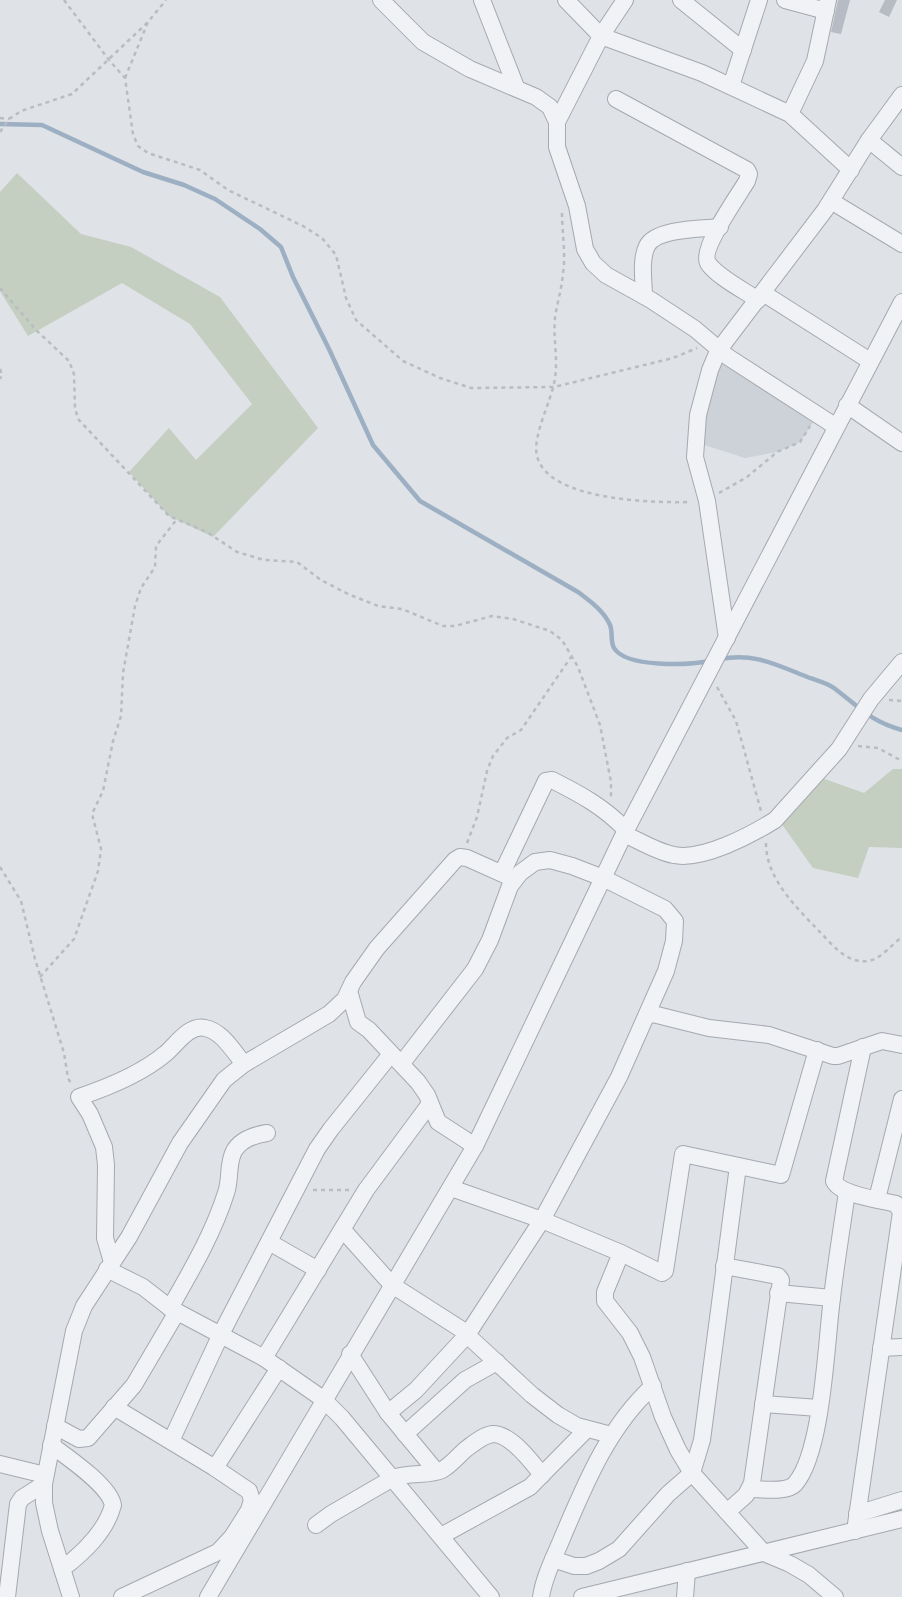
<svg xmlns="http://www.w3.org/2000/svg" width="902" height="1597" viewBox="0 0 902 1597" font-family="'DM Sans',sans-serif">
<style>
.built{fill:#cdd1d8}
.green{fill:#c5cfc1}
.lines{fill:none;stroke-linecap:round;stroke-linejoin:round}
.stream{stroke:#9db0c3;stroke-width:4.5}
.building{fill:#b7bbc3}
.minor-casing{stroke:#a5a9b0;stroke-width:18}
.path{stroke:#b9bcc1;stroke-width:2.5;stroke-dasharray:4 4;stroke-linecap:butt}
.minor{stroke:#f1f2f5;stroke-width:16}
</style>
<rect width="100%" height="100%" fill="#dfe2e6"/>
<polygon class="built" points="714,353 818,415 800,442 777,452 745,458 692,441"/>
<g class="green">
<polygon points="17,173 81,234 131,247 220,297 318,428 213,537 169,516 129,472 169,428 196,460 252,404 190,324 122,283 28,336 0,291 0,192"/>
<polygon points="893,769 902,769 902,848 869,847 858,878 813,868 781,823 822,778 864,793"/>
</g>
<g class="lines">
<g class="stream">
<path d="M0,124L42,125L143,172L184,185L215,199L260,229L281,247L293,277L329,349L373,445L420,501L578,592C590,601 604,611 610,625C613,632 610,641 614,648C626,668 689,665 710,661"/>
<path d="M720,659C755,653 774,664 805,676C814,680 826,682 834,688C859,707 870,721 902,730"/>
</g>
</g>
<g class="building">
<polygon points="838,0 850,0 841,34 831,32"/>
<polygon points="885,0 897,0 889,17 879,12"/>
</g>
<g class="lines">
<g class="minor-casing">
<g id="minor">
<polyline points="381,0 423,42 470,69 536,97 550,107 557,122 557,147 577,206 585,249 593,263 606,275 651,300 695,329 728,357 835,426"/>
<polyline points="482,0 516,87"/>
<polyline points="566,0 601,36 702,73 790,114 851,170"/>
<polyline points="681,0 743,50"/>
<polyline points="785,0 826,11"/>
<polyline points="731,86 759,0"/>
<path d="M616,99L747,170L749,174L747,181C738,196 700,249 708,263C716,276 745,291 758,300"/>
<polyline points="790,114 815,61 828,0"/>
<polyline points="557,122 601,36 625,0"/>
<polyline points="869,140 902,167"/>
<polyline points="831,201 902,244"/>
<polyline points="763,293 870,361"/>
<path d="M644,296C644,282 640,260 647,246C656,228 702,229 720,227"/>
<polyline points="847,405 902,443"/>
<polyline points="727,638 707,501 695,457 698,415 710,370 718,351 825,210 869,140 902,95"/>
<path d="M624,834C640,841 657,852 674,855C702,861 751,835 775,820L839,749L871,699L902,662"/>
<path d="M502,873L546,781L552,780C580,794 604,807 626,830"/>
<polyline points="349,991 358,1022 369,1030 418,1082 427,1095 438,1122 475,1146"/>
<polyline points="647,1016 653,1014 709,1028 769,1035 833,1056 838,1056 882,1041 902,1045"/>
<polyline points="402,1063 475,969 490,940 510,886 520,873 535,862 550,860 572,866 603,878 665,909 675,921 674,941 666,971 619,1077 542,1220 467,1335 532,1395 558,1415 577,1426 611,1435"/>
<polyline points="451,1188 542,1220 621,1253 605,1292 605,1301 630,1333 642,1357 663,1417 678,1450 692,1473 764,1553 790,1564 809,1575 835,1597"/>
<polyline points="877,1199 902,1099"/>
<polyline points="343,1230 392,1285 467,1333"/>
<polyline points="269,1242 318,1270"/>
<polyline points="621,1253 662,1273 665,1271 683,1154 781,1175 817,1050"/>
<path d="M112,1262L105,1238L106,1165L104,1147L90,1114L79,1097C109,1087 141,1074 165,1054C176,1045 189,1024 205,1028C222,1031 233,1051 244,1064"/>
<polyline points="724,1266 778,1276 781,1280 752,1483 746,1495 727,1512"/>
<polyline points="107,1269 143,1287 170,1308 264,1358 323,1399 342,1418 491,1597"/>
<polyline points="778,1293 832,1298"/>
<path d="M170,1308C191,1271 213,1234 226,1193C231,1179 227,1165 234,1151C241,1139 254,1135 267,1133"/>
<polyline points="881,1348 902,1347"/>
<polyline points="350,1354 388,1413 436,1471"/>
<polyline points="264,1358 366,1190 429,1105"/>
<polyline points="763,1404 819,1408"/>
<polyline points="114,1407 215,1468 249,1491 252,1500 249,1510 232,1537 218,1552 122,1597"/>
<polyline points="388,1413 416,1390 467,1335"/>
<polyline points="55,1426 79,1439 88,1438 134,1385 177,1312"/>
<polyline points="405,1434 465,1380 497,1362"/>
<polyline points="171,1441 221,1334 317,1149 331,1129 391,1054"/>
<path d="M51,1445C67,1457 109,1485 113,1505C106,1532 83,1553 62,1569"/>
<polyline points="0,1464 45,1475"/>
<polyline points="215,1468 279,1368"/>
<path d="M750,1489C762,1489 787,1493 795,1484C823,1452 826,1342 832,1298C836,1263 842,1227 847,1192"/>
<polyline points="857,1514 902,1500"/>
<path d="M316,1525L331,1514L393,1478C408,1472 430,1476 442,1470C451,1465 458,1456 466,1449C473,1444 483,1435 493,1434C511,1434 532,1462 542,1475"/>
<path d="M855,1531L901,1212L896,1204C881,1200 840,1195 834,1181L863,1047"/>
<polyline points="441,1536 530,1487 587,1429"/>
<polyline points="553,1559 574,1566 586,1566 599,1561 619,1549 668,1494 692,1473 702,1440 738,1166"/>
<polyline points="7,1597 18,1504 22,1498 44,1484"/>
<polyline points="71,1597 50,1531 44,1503 44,1484 74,1331 84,1306 129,1237 180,1143 224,1080 244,1064 329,1014 345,999 353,982 377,948 455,860 460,857 467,858 514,879"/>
<polyline points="208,1597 475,1146 624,834 902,302"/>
<path d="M541,1597C544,1576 555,1556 563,1536C586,1482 609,1426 653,1386"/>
<polyline points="582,1597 902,1519"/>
<polyline points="685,1597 687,1571"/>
</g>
</g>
<g class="path">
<polyline points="64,0 109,60 125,78 133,134 138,146 148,153 200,170 228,190 303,226 322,238 336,255 346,298 356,320 403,361 440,378 471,388 554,387 673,358 697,348"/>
<polyline points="125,78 148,22 166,0"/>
<polyline points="0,118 9,119"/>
<polyline points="0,132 9,119 21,111 72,94 148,22"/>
<path d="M562,213C562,232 566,254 563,273C562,288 557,303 555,318C553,338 558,358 555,378C552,401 532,435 537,456C548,501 654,503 691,502"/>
<polyline points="0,288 36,330 69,361 74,374 75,408 78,419 169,516 207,532 237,552 264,560 297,562 321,580 348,594 378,606 402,609 443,626 455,626 492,616 513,619 550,631 562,640 578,667 600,725 611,782 611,797"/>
<polyline points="0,369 2,375 0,379"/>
<polyline points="719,493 747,477 777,452 800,442 810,426"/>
<polyline points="717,687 736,721 761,811"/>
<polyline points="889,700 902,701"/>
<polyline points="858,746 878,748 902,761"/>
<polyline points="467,843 477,817 487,771 493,756 507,738 521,730 571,657"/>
<path d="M766,843C766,878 795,906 818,930C832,944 846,964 868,961C880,960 892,944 902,937"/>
<polyline points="0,867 21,901 35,959 64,1053 68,1078 72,1085"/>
<polyline points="40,977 74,939 98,871 101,849 92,814 103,791 113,741 121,716 123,673 135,606 141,588 155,567 156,546 177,519"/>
<polyline points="313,1190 350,1190"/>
</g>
<use href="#minor" class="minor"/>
</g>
</svg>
